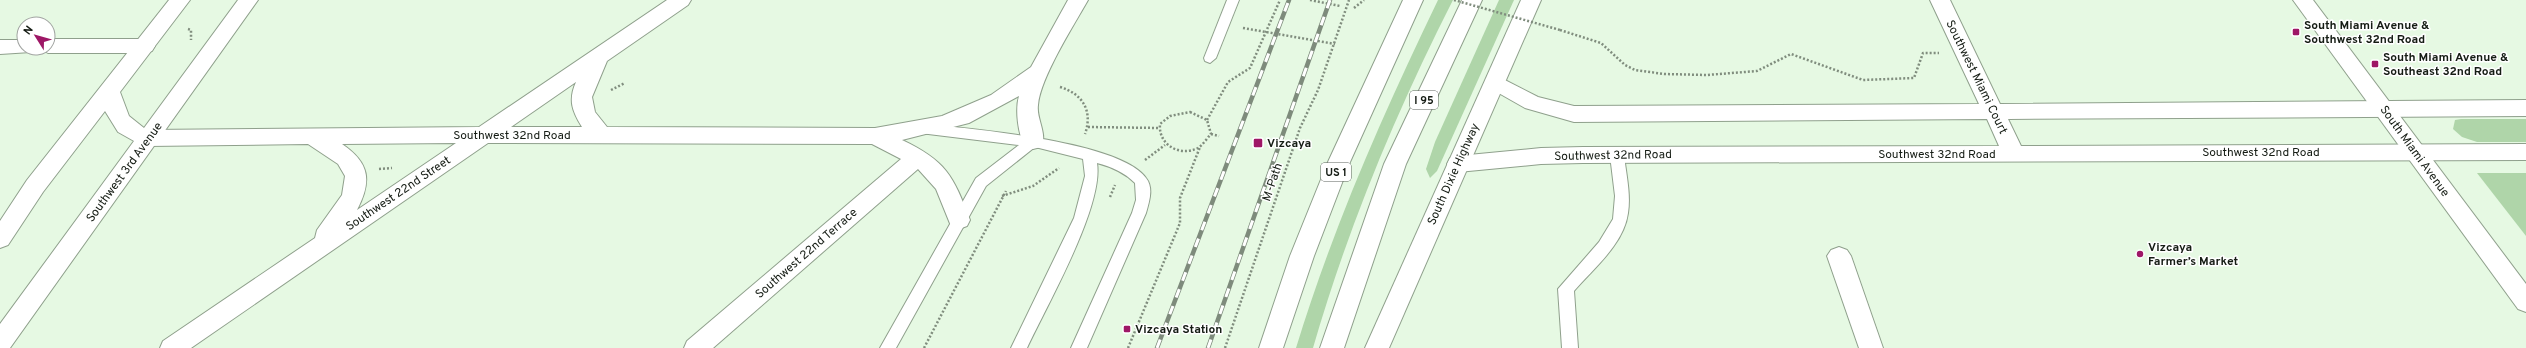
<svg xmlns="http://www.w3.org/2000/svg" width="2526" height="348" viewBox="0 0 2526 348" font-family="Overpass,sans-serif">
<style>
.green{fill:#afd5a9}
.lines{fill:none;stroke-linecap:round;stroke-linejoin:round}
.service-casing{stroke:#8fa08c;stroke-width:2}
.minor-casing{stroke:#8fa08c;stroke-width:2}
.secondary-casing{stroke:#8fa08c;stroke-width:2}
.primary-casing{stroke:#8fa08c;stroke-width:2}
.trunk-casing{stroke:#8fa08c;stroke-width:2}
.motorway-casing{stroke:#8fa08c;stroke-width:2}
.path{stroke:#808d7e;stroke-width:2.5;stroke-dasharray:2 2;stroke-linecap:butt}
.service{fill:#fff;fill-rule:evenodd}
.minor{fill:#fff;fill-rule:evenodd}
.secondary{fill:#fff;fill-rule:evenodd}
.primary{fill:#fff;fill-rule:evenodd}
.trunk{fill:#fff;fill-rule:evenodd}
.motorway{fill:#fff;fill-rule:evenodd}
.rail-casing{stroke:#7e8b7c;stroke-width:4.5}
.rail{stroke:#fff;stroke-width:3;stroke-dasharray:9;stroke-linecap:butt}
.path-bridge{stroke:#808d7e;stroke-width:2.5;stroke-dasharray:2 2;stroke-linecap:butt}
.poi-dot{fill:#9e1766;stroke:#fff;stroke-width:1.5}
.labels{text-anchor:middle;stroke-width:3;stroke-linejoin:round;paint-order:stroke}
.shield{fill:#fff;stroke:#5b605a;stroke-width:1}
.shield-label{font-size:11px;font-weight:bold;fill:#151c14}
.poi-label{font-size:12px;font-weight:bold;fill:#151c14;stroke:#fff;text-anchor:start}
.street-label{font-size:12px;fill:#151c14;stroke:#fff}
</style>
<rect width="100%" height="100%" fill="#e6f9e3"/>
<g class="green">
<path d="M1438,0H1453C1396,112 1348,227 1313,348H1296C1333,227 1383,114 1438,0Z"/>
<polygon points="1499,0 1514,0 1437,171 1430,178 1426,169 1435,142"/>
<polygon points="2461,119 2526,119 2526,142 2477,142 2462,137 2453,129 2455,120"/>
<polygon points="2477,173 2526,173 2526,236"/>
</g>
<g class="lines">
<g class="service-casing">
<g id="service">
<polygon points="1227,0 1239,0 1216,58 1210,63 1205,61 1204,58"/>
<path d="M925,124C971,129 1120,141 1146,178C1154,188 1149,202 1146,213L1087,348H1071L1132,213L1136,200L1135,183C1124,172 1112,167 1097,163C1104,206 1047,305 1027,348H1011L1074,218L1085,176L1083,159L1035,147L986,186L896,348H880L976,178L1019,145L920,133L918,129Z"/>
<path d="M1617,150L1624,155C1626,174 1631,194 1628,213C1624,244 1593,269 1574,291L1578,348H1562L1558,289L1599,242L1613,219L1615,196L1610,155Z"/>
</g>
</g>
<g class="minor-casing">
<g id="minor">
<path d="M667,0H691L688,5L607,61L592,97L595,112L607,127L875,128L942,116L991,95L1031,67L1068,0H1088C1074,25 1040,78 1038,105C1036,119 1048,134 1041,147L1033,149L1025,147C1018,134 1015,110 1019,96L969,123L902,140C946,161 953,175 970,220L967,226L959,229L951,226L936,189L918,169L713,348H684L687,341L901,159L872,144L488,143L191,348H160L163,341L315,238L317,230L342,195L345,176L338,164L308,144L148,146L140,144L137,138L140,132L148,130L479,127ZM576,82C568,100 572,111 582,127H511ZM456,143L357,210C372,181 370,163 342,144Z"/>
<polygon points="1930,0 1950,0 2000,104 2526,100 2526,116 2008,119 2021,146 2526,144 2526,160 1583,163 1541,164 1458,172 1450,170 1447,164 1450,158 1458,156 1541,148 1583,147 1999,146 1987,119 1574,122 1525,108 1488,87 1485,82 1488,77 1495,75 1538,97 1574,106 1979,104"/>
<polygon points="48,39 145,39 152,41 155,46 152,51 145,53 48,53 39,48 48,48"/>
<polygon points="0,40 24,40 24,48 34,48 31,52 0,54"/>
<polygon points="1839,247 1847,250 1851,256 1883,348 1859,348 1827,256 1831,250"/>
</g>
</g>
<g class="secondary-casing">
<g id="secondary">
<polygon points="169,0 190,0 120,92 129,116 144,128 238,0 258,0 10,348 0,348 0,324 134,141 118,132 105,111 43,192 8,245 0,248 0,221 27,180"/>
<polygon points="2293,0 2313,0 2526,284 2526,312 2518,309"/>
</g>
</g>
<g class="primary-casing">
<polygon id="primary" points="1521,0 1541,0 1389,348 1365,348"/>
</g>
<g class="trunk-casing">
<polygon id="trunk" points="1403,0 1423,0 1350,162 1314,256 1283,348 1259,348 1290,256 1328,162"/>
</g>
<g class="motorway-casing">
<polygon id="motorway" points="1462,0 1482,0 1406,164 1344,348 1320,348 1384,164"/>
</g>
<g class="path">
<polyline points="1310,0 1340,6"/>
<polyline points="1354,8 1364,0"/>
<polyline points="1243,28 1335,44"/>
<polyline points="188,29 191,30 191,40"/>
<polyline points="1560,30 1601,43 1625,65 1635,70 1664,74 1707,75 1757,71 1791,54 1863,80 1914,78 1923,53 1939,53"/>
<path d="M1060,87C1083,94 1093,111 1085,134"/>
<polyline points="611,90 625,83"/>
<path d="M1190,112L1207,120L1211,134C1207,138 1203,145 1198,148C1180,157 1158,145 1160,124L1170,116Z"/>
<polyline points="1207,120 1228,82 1250,68 1280,0"/>
<polyline points="1088,127 1159,128"/>
<polyline points="1211,134 1219,136"/>
<polyline points="1145,160 1165,145"/>
<polyline points="379,169 392,168"/>
<polyline points="1002,196 1033,186 1059,168"/>
<polyline points="1110,197 1115,185"/>
<polyline points="924,348 1006,191"/>
<polyline points="1128,348 1180,223 1180,198 1200,147"/>
<polyline points="1225,348 1300,128 1318,90 1349,0"/>
</g>
<use href="#service" class="service"/>
<use href="#minor" class="minor"/>
<use href="#secondary" class="secondary"/>
<use href="#primary" class="primary"/>
<use href="#trunk" class="trunk"/>
<use href="#motorway" class="motorway"/>
<g class="rail-casing">
<g id="rail">
<polyline points="1157,348 1289,0"/>
<polyline points="1208,348 1330,0"/>
</g>
</g>
<use href="#rail" class="rail"/>
<polyline class="path-bridge" points="1454,0 1560,30"/>
</g>
<g class="poi-dot">
<rect x="2292" y="28" width="8" height="8" rx="2"/>
<rect x="2371" y="60" width="8" height="8" rx="2"/>
<rect x="1253" y="138" width="10" height="10" rx="2"/>
<circle cx="2140" cy="254" r="4"/>
<rect x="1123" y="325" width="8" height="8" rx="2"/>
</g>
<g class="labels">
<g class="shield">
<rect x="1410" y="91" width="28" height="18" rx="3"/>
<rect x="1321" y="163" width="30" height="18" rx="3"/>
</g>
<g class="shield-label">
<text x="1424" y="104">I 95</text>
<text x="1336" y="176">US 1</text>
</g>
<g class="poi-label">
<text x="2304" y="29">South Miami Avenue &amp;<tspan x="2304" dy="14">Southwest 32nd Road</tspan></text>
<text x="2383" y="61">South Miami Avenue &amp;<tspan x="2383" dy="14">Southeast 32nd Road</tspan></text>
<text x="1267" y="147">Vizcaya</text>
<text x="2148" y="251">Vizcaya<tspan x="2148" dy="14">Farmer’s Market</tspan></text>
<text x="1135" y="333">Vizcaya Station</text>
</g>
<g class="street-label">
<text transform="translate(1977 77) rotate(64)" y="4">Southwest Miami Court</text>
<text x="512" y="139">Southwest 32nd Road</text>
<text transform="translate(2415 151) rotate(54)" y="4">South Miami Avenue</text>
<text x="2261" y="156">Southwest 32nd Road</text>
<text x="1937" y="158">Southwest 32nd Road</text>
<text transform="translate(1613 155) rotate(-1)" y="4">Southwest 32nd Road</text>
<text transform="translate(124 172) rotate(-54)" y="4">Southwest 3rd Avenue</text>
<text transform="translate(1453 174) rotate(-66)" y="4">South Dixie Highway</text>
<text transform="translate(1272 182) rotate(-71)" y="4">M-Path</text>
<text transform="translate(398 193) rotate(-34)" y="4">Southwest 22nd Street</text>
<text transform="translate(806 253) rotate(-41)" y="4">Southwest 22nd Terrace</text>
</g>
</g>
<g transform="translate(36 36) rotate(307)"><circle r="19" fill="#ffffff" stroke="#a1a4a1"/>
<path d="M0-3L7 15L0 10L-7 15Z" fill="#9e1766"/>
<text y="-6" font-size="11" font-weight="bold" text-anchor="middle" fill="#151c14">N</text>
</g>
</svg>
